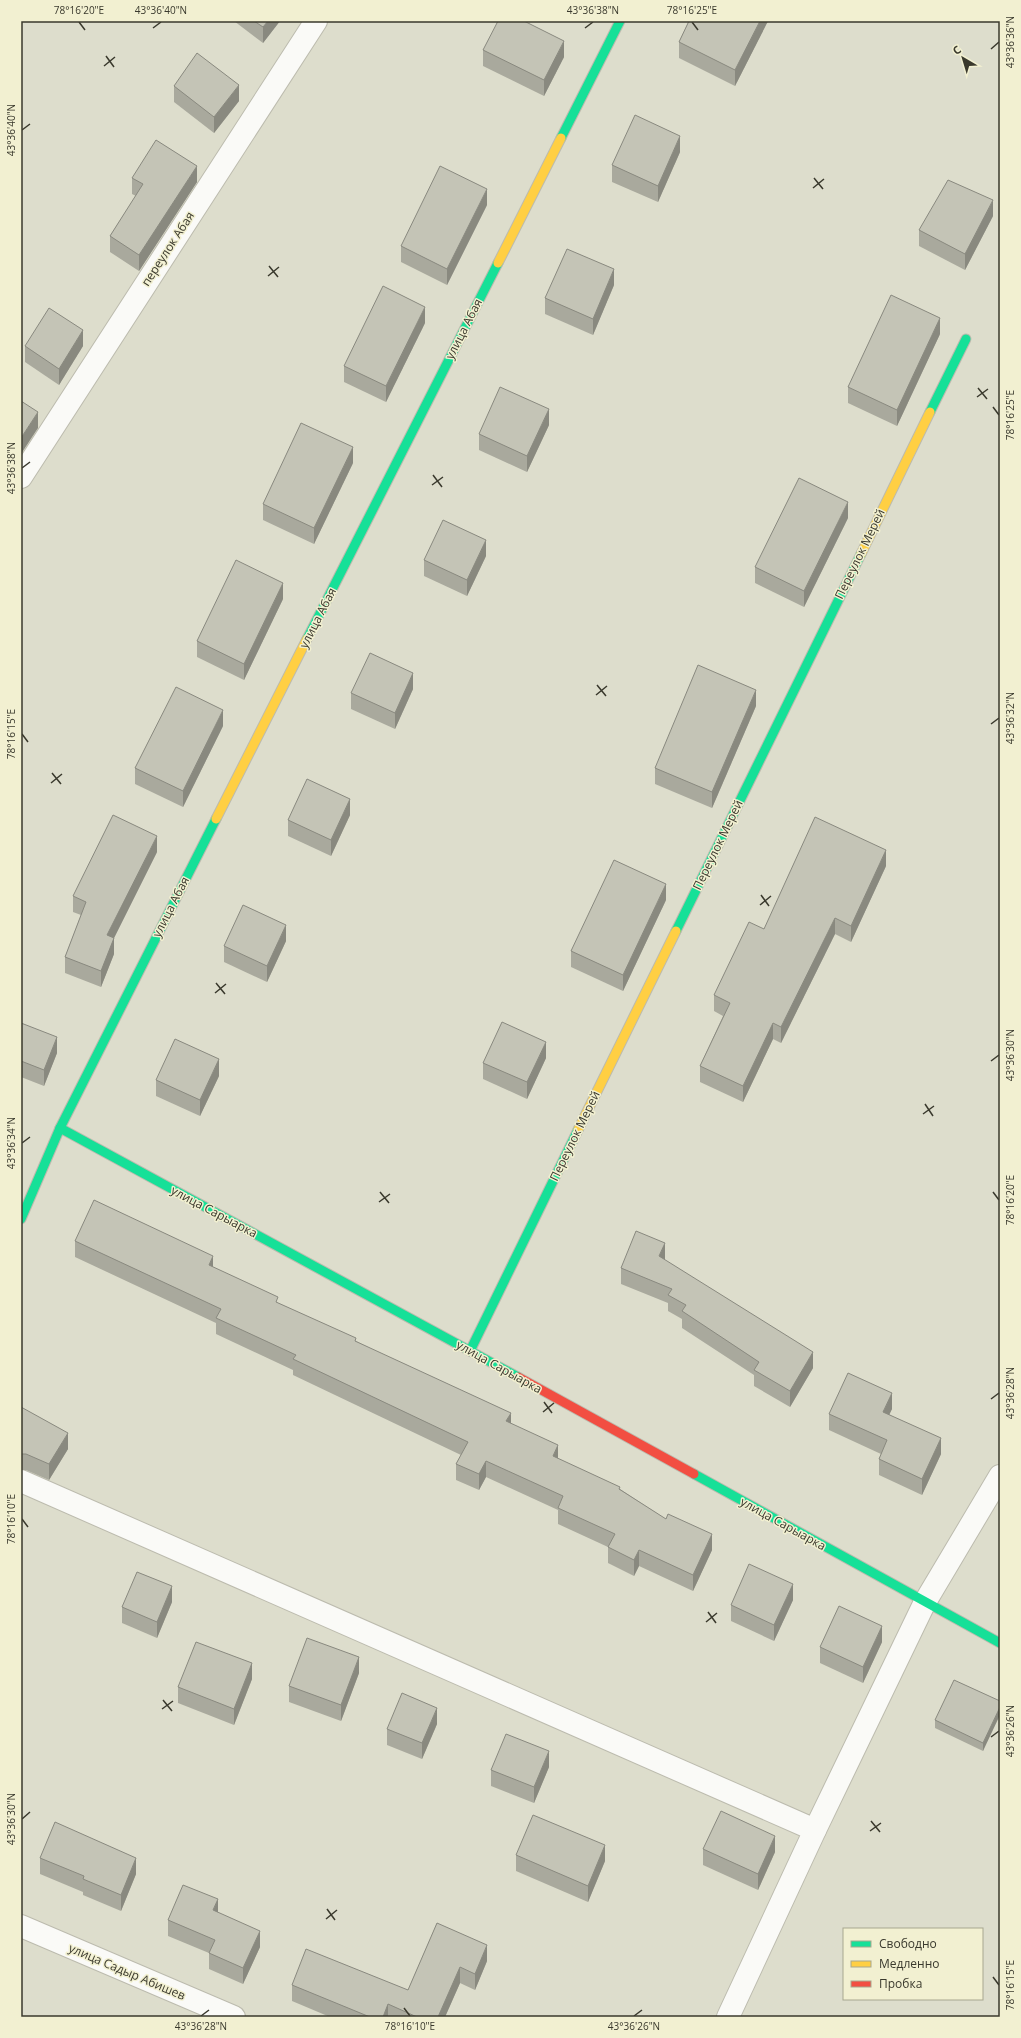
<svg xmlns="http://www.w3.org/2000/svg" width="1021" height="2038" viewBox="0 0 1021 2038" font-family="'Open Sans',sans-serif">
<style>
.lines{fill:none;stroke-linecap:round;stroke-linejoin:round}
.street-casing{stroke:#bcbbae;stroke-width:24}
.fast-casing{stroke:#bcbbae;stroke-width:11}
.slow-casing{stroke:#bcbbae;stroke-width:11}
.jam-casing{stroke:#bcbbae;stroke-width:11}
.street{stroke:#fafaf7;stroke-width:22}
.fast{stroke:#16e098;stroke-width:9}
.slow{stroke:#ffcf43;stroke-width:9}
.jam{stroke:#f24e42;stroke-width:9}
.wall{fill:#a9a99d}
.shaded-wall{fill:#89897f}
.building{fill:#c4c4b6;stroke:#89897f}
.ticks{fill:none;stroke:#3a392d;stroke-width:1.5}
.labels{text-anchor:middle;stroke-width:3;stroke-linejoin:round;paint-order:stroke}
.street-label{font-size:12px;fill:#3a392d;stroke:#f2f0d1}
.neatline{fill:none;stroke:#3a392d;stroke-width:1.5}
.ticks-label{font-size:10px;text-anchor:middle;fill:#3a392d}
</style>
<rect width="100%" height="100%" fill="#ddc"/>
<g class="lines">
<g class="street-casing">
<g id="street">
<polyline points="21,477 316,21"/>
<polyline points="21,1481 815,1830"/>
<polyline points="21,1926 234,2017"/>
<polyline points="728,2017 815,1830 925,1602 1000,1476"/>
</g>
</g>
<g class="fast-casing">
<g id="fast">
<polyline points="561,138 620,21"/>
<polyline points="930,412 966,339"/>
<polyline points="307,639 498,263"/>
<polyline points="676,931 861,554"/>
<polyline points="60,1128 518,1377"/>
<polyline points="21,1219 60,1128 216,819"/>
<polyline points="470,1351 578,1130"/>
<polyline points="694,1474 1000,1643"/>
</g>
</g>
<g class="slow-casing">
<g id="slow">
<polyline points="498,263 561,138"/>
<polyline points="861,554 930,412"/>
<polyline points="216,819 307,639"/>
<polyline points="578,1130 676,931"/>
</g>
</g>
<g class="jam-casing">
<polyline id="jam" points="518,1377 694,1474"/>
</g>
<use href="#street" class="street"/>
<use href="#fast" class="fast"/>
<use href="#slow" class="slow"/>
<use href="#jam" class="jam"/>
</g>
<g class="wall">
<polygon points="234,21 280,21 263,43"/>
<polygon points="689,21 768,21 735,86 679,58 679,42"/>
<polygon points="483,50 564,57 544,96 483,66"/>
<polygon points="174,86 239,101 214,133 174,102"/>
<polygon points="680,152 658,202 612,182 612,165"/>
<polygon points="132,178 197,182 139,271 110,252 110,236 136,196 132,194"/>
<polygon points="487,205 447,285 401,262 401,246"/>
<polygon points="993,216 965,270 919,246 919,230"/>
<polygon points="614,285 593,335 545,314 545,298"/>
<polygon points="425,323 386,402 344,382 344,366"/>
<polygon points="940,334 897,426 848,403 848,387"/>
<polygon points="25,346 83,346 59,385 25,362"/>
<polygon points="549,425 527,472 479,450 479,434"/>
<polygon points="353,463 314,544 263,520 263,504"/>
<polygon points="848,518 804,607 755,583 755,567"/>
<polygon points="486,556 467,596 424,576 424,560"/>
<polygon points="283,599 244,680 197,657 197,641"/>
<polygon points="413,689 395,729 351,709 351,693"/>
<polygon points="756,706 712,808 655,784 655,768"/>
<polygon points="223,726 183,807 135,784 135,768"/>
<polygon points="350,815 331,856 288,836 288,820"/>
<polygon points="157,852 114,938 114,954 101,987 65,973 65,957 81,915 73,912 73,896"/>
<polygon points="886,866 851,942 835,934 781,1043 773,1039 743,1102 700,1082 700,1066 723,1016 714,1011 714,995 764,929"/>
<polygon points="666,900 623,991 571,967 571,951"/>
<polygon points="286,941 267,982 224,962 224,946"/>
<polygon points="21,1023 57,1053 44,1086 21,1077"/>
<polygon points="546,1058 527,1099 483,1079 483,1063"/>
<polygon points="219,1076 200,1116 156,1096 156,1080"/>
<polygon points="75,1241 213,1267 278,1303 356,1341 511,1423 558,1459 620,1489 712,1550 693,1591 639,1566 634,1576 608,1563 608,1547 558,1524 558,1510 486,1477 479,1490 456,1480 456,1464 461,1455 293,1375 293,1370 216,1334 216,1323 75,1257"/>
<polygon points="665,1259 664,1260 813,1368 790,1407 754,1386 754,1375 682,1328 682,1319 668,1311 668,1303 621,1284 621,1268"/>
<polygon points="21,1407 68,1449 49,1480 26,1470 21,1470"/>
<polygon points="892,1409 889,1414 941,1454 922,1495 879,1475 879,1459 881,1454 829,1430 829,1414"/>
<polygon points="793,1600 774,1641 731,1621 731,1605"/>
<polygon points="172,1602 157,1638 122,1623 122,1607"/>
<polygon points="882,1642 863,1683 820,1663 820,1647"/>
<polygon points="359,1673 341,1721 289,1702 289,1686"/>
<polygon points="252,1679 234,1725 178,1703 178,1687"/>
<polygon points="1000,1701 983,1751 935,1728 935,1720"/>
<polygon points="437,1724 422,1759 387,1745 387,1729"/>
<polygon points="549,1767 534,1803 491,1786 491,1770"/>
<polygon points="703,1849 775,1852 758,1890 703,1865"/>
<polygon points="516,1855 605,1861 588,1902 516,1871"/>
<polygon points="40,1858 136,1874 121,1911 83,1895 83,1892 40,1874"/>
<polygon points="218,1912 260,1947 243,1984 209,1969 209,1953 168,1936 168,1920"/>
<polygon points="437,1923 487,1961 475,1990 460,1983 445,2017 330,2017 292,2001 292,1985 408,1990"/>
</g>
<g class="shaded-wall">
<polygon points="268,21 280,21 263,43 263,27"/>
<polygon points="760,21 768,21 735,86 735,70"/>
<polygon points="564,41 564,57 544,96 544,80"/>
<polygon points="239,85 239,101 214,133 214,117"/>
<polygon points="680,136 680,152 658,202 658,186"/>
<polygon points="197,166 197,182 139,271 139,255"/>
<polygon points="487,189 487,205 447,285 447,269"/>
<polygon points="993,200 993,216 965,270 965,254"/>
<polygon points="614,269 614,285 593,335 593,319"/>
<polygon points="425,307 425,323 386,402 386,386"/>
<polygon points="940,318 940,334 897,426 897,410"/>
<polygon points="83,330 83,346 59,385 59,369"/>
<polygon points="549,409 549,425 527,472 527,456"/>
<polygon points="38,412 38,428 21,454 21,438"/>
<polygon points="353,447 353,463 314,544 314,528"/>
<polygon points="848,502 848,518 804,607 804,591"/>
<polygon points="486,540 486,556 467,596 467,580"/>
<polygon points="283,583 283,599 244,680 244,664"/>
<polygon points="413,673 413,689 395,729 395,713"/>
<polygon points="756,690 756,706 712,808 712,792"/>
<polygon points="223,710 223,726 183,807 183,791"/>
<polygon points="350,799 350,815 331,856 331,840"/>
<polygon points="157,836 157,852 114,938 114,954 101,987 101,971 107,935"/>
<polygon points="886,850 886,866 851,942 851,926"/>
<polygon points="666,884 666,900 623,991 623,975"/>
<polygon points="835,918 835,934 781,1043 781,1027"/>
<polygon points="286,925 286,941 267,982 267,966"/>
<polygon points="773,1023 773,1039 743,1102 743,1086"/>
<polygon points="57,1037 57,1053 44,1086 44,1070"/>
<polygon points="546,1042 546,1058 527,1099 527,1082"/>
<polygon points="219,1059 219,1076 200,1116 200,1100"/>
<polygon points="665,1243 665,1259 659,1272 659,1256"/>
<polygon points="213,1256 213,1273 209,1265"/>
<polygon points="813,1352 813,1368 790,1407 790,1391"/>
<polygon points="892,1393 892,1409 883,1428 883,1412"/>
<polygon points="511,1413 511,1429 506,1421"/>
<polygon points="68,1433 68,1449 49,1480 49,1464"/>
<polygon points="941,1438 941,1454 922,1495 922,1479"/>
<polygon points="558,1445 558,1461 553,1456"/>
<polygon points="486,1461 486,1477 479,1490 479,1474"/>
<polygon points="712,1534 712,1550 693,1591 693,1575"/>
<polygon points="639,1550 639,1566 634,1576 634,1560"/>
<polygon points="793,1584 793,1600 774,1641 774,1625"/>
<polygon points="172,1586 172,1602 157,1638 157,1622"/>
<polygon points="882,1626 882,1642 863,1683 863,1667"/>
<polygon points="359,1657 359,1673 341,1721 341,1705"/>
<polygon points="252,1663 252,1679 234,1725 234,1709"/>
<polygon points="1000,1707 1000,1715 983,1751 983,1743"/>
<polygon points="437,1708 437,1724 422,1759 422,1743"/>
<polygon points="549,1751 549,1767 534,1803 534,1787"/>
<polygon points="775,1836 775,1852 758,1890 758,1874"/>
<polygon points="605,1845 605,1861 588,1902 588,1886"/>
<polygon points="136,1858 136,1874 121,1911 121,1895"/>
<polygon points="218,1899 218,1915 213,1910"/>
<polygon points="260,1931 260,1947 243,1984 243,1968"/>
<polygon points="487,1945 487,1961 475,1990 475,1974"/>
<polygon points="460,1967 460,1983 445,2017 438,2017"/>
<polygon points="388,2004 388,2017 383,2017"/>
</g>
<g class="building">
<polygon points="254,21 268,21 263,27"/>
<polygon points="498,21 524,21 564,41 544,80 483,50"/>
<polygon points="689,21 760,21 735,70 679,42"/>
<polygon points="197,53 239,85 214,117 174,86"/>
<polygon points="635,115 680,136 658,186 612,165"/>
<polygon points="156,140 197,166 139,255 110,236 143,184 132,178"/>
<polygon points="440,166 487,189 447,269 401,246"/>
<polygon points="948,180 993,200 965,254 919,230"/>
<polygon points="567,249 614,269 593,319 545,298"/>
<polygon points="383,286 425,307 386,386 344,366"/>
<polygon points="891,295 940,318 897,410 848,387"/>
<polygon points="49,308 83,330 59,369 25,346"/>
<polygon points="500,387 549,409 527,456 479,434"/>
<polygon points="21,401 38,412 21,438"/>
<polygon points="301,423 353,447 314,528 263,504"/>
<polygon points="799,478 848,502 804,591 755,567"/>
<polygon points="443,520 486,540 467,580 424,560"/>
<polygon points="236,560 283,583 244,664 197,641"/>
<polygon points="370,653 413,673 395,713 351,693"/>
<polygon points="698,665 756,690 712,792 655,768"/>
<polygon points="176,687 223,710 183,791 135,768"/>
<polygon points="307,779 350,799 331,840 288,820"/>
<polygon points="113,815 157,836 107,935 114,938 101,971 65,957 86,902 73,896"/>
<polygon points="815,817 886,850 851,926 835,918 781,1027 773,1023 743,1086 700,1066 730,1003 714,995 749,922 764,929"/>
<polygon points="614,860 666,884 623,975 571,951"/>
<polygon points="243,905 286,925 267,966 224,946"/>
<polygon points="502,1022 546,1042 527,1082 483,1063"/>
<polygon points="21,1023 57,1037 44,1070 21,1061"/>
<polygon points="175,1039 219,1059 200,1100 156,1080"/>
<polygon points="94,1200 213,1256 209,1265 278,1297 276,1302 356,1338 355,1341 511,1413 506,1421 558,1445 553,1456 620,1487 619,1489 666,1519 668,1514 712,1534 693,1575 639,1550 634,1560 608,1547 615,1534 558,1508 563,1496 486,1461 479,1474 456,1464 468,1442 293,1359 296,1355 216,1318 221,1309 75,1241"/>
<polygon points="636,1231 665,1243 659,1256 813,1352 790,1391 754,1370 759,1362 682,1311 686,1305 668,1295 672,1289 621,1268"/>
<polygon points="848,1373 892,1393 883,1412 941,1438 922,1479 879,1459 887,1440 829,1414"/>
<polygon points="21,1407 68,1433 49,1464 26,1454 21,1454"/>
<polygon points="749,1564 793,1584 774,1625 731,1605"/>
<polygon points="137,1572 172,1586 157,1622 122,1607"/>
<polygon points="839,1606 882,1626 863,1667 820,1647"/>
<polygon points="307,1638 359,1657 341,1705 289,1686"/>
<polygon points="196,1642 252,1663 234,1709 178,1687"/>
<polygon points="954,1680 1000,1701 1000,1707 983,1743 935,1720"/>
<polygon points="402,1693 437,1708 422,1743 387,1729"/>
<polygon points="506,1734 549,1751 534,1787 491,1770"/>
<polygon points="721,1811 775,1836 758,1874 703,1849"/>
<polygon points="533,1815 605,1845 588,1886 516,1855"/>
<polygon points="55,1822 136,1858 121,1895 83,1879 84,1876 40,1858"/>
<polygon points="183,1885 218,1899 213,1910 260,1931 243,1968 209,1953 215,1940 168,1920"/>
<polygon points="437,1923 487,1945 475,1974 460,1967 438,2017 417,2017 388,2004 383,2017 370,2017 292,1985 306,1949 408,1990"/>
</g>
<path class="ticks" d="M79,22L85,30M692,22L698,30M153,28L161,22M585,28L593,22M991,49L999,42M106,56L114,67M104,66L115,57M22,130L30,124M814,178L823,189M813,188L824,179M269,266L278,277M268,276L279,267M978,388L987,399M977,397L988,389M993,407L999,415M22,468L30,462M433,475L442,487M432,485L443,477M597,685L606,696M596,695L607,686M991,724L999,718M22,734L28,742M52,773L61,784M51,783L62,774M761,895L769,906M760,905L771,896M216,983L225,994M215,993L226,984M991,1061L999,1055M925,1104L933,1116M923,1114L934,1106M22,1143L30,1137M380,1192L389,1203M993,1192L999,1200M379,1202L390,1194M991,1399L999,1393M544,1402L552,1413M543,1412L554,1403M22,1519L28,1527M708,1612L716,1623M706,1622L717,1613M163,1700L172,1711M162,1709L173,1701M991,1737L999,1731M22,1819L30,1812M871,1821L880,1832M870,1831L881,1823M327,1909L335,1920M326,1919L337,1910M993,1977L999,1985M404,2008L410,2016M201,2016L209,2010M634,2016L642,2010"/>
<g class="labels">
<g class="street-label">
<text transform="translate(168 249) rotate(-57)" y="4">переулок Абая</text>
<text transform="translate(464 329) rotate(-63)" y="4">улица Абая</text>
<text transform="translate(860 554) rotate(-64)" y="4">Переулок Мерей</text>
<text transform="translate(318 618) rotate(-63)" y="4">улица Абая</text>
<text transform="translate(718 845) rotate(-64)" y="4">Переулок Мерей</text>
<text transform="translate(171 907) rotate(-63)" y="4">улица Абая</text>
<text transform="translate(575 1136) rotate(-64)" y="4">Переулок Мерей</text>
<text transform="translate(214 1212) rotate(28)" y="4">улица Сарыарка</text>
<text transform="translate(499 1367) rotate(29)" y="4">улица Сарыарка</text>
<text transform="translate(783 1524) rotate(29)" y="4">улица Сарыарка</text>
<text transform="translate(127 1972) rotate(23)" y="4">улица Садыр Абишев</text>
</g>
</g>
<rect width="1021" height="2038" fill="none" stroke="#f2f0d1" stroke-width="44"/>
<rect x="843" y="1928" width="140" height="72" fill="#f2f0d1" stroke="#a8a78f"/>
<rect x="851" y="1941" width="20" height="6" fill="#16e098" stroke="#a8a78f"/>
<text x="879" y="1948" font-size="12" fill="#3a392d">Свободно</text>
<rect x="851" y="1961" width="20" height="6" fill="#ffcf43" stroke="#a8a78f"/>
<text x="879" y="1968" font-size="12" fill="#3a392d">Медленно</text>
<rect x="851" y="1981" width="20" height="6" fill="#f24e42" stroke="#a8a78f"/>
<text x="879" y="1988" font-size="12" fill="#3a392d">Пробка</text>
<g transform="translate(963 58) rotate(322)" stroke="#f2f0d1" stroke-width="3" paint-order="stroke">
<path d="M0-3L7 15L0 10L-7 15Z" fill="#3a392d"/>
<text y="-6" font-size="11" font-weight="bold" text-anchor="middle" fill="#3a392d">С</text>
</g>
<rect x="22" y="22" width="977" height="1994" class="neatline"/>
<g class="ticks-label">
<text x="79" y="14">78°16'20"E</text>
<text x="161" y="14">43°36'40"N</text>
<text x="593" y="14">43°36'38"N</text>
<text x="692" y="14">78°16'25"E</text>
<text transform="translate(1010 42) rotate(-90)" y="4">43°36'36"N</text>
<text transform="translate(11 130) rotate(-90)" y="4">43°36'40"N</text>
<text transform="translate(1010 415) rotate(-90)" y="4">78°16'25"E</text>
<text transform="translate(11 468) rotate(-90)" y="4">43°36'38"N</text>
<text transform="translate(1010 718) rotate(-90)" y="4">43°36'32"N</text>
<text transform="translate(11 734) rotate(-90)" y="4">78°16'15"E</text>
<text transform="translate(1010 1055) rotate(-90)" y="4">43°36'30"N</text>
<text transform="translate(11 1143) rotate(-90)" y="4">43°36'34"N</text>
<text transform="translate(1010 1200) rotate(-90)" y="4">78°16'20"E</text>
<text transform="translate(1010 1393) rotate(-90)" y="4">43°36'28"N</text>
<text transform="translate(11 1519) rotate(-90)" y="4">78°16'10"E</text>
<text transform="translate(1010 1731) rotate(-90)" y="4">43°36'26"N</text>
<text transform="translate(11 1819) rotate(-90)" y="4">43°36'30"N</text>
<text transform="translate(1010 1985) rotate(-90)" y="4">78°16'15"E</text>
<text x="201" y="2030">43°36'28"N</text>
<text x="410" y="2030">78°16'10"E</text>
<text x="634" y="2030">43°36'26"N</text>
</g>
</svg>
